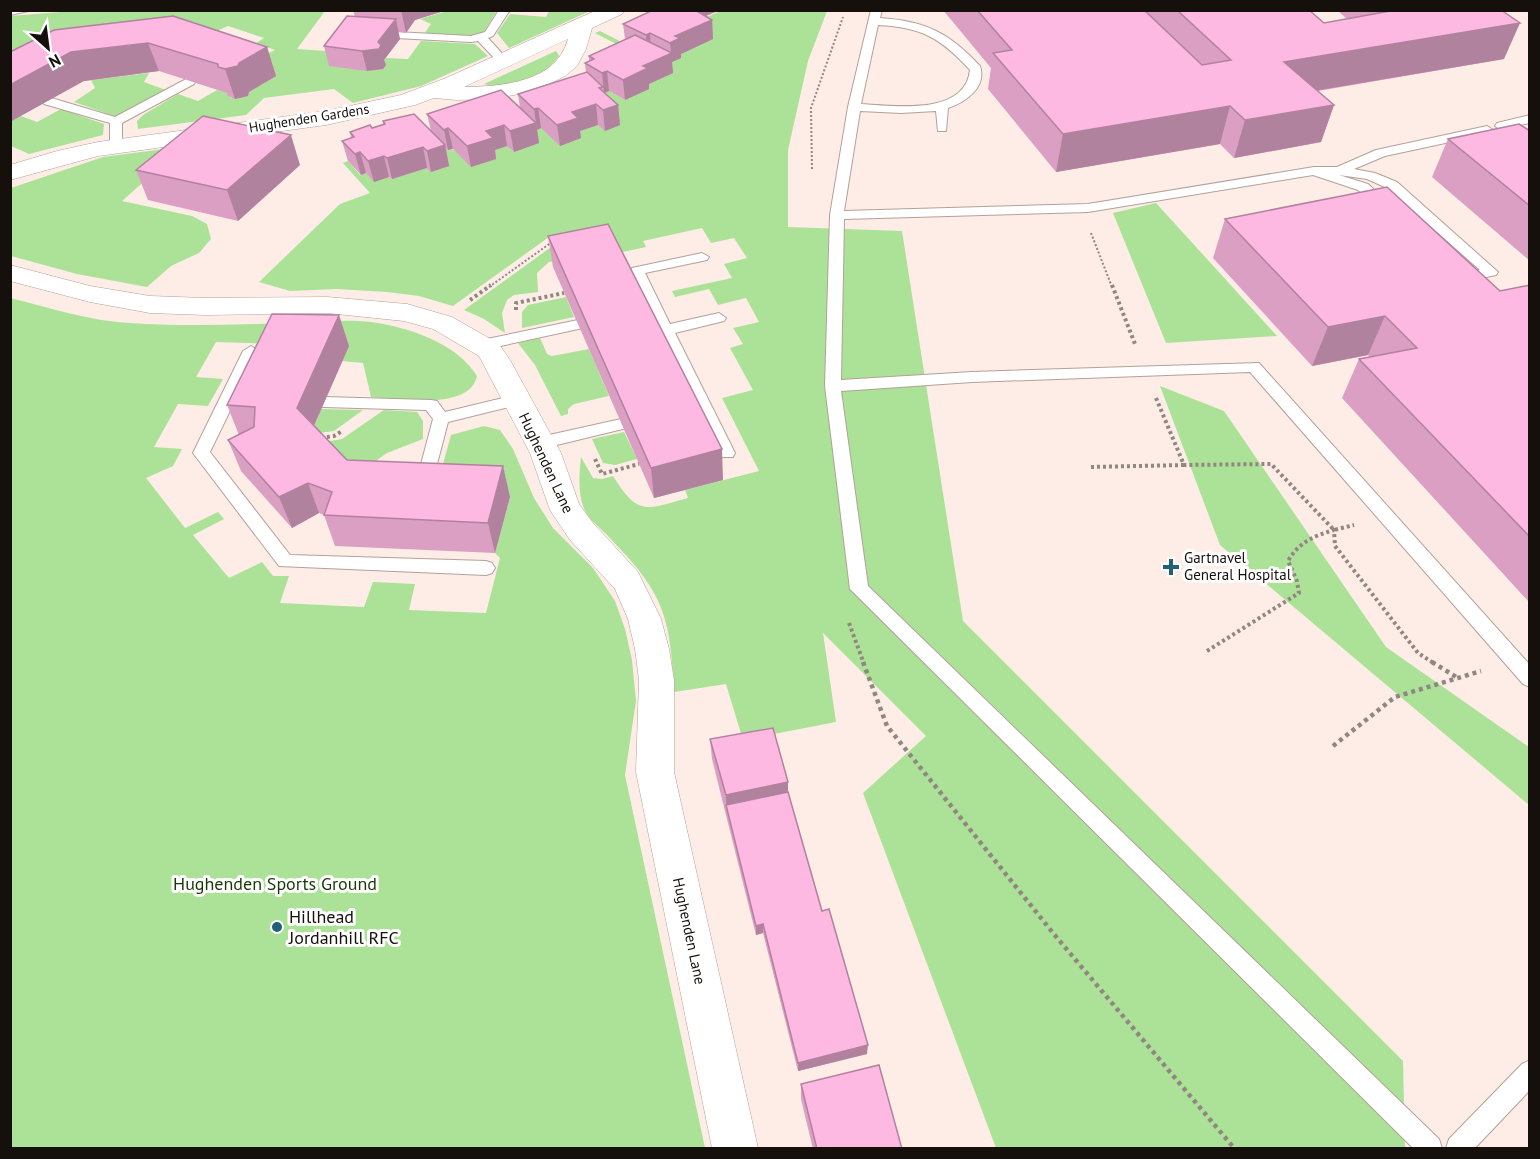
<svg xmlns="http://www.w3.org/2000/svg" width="1540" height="1159" viewBox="0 0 1540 1159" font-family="'PT Sans',sans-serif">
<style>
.green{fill:#abe297}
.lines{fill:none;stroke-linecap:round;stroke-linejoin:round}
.service-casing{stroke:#b3a199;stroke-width:2}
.minor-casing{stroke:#b3a199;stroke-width:1}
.path-far2{stroke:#928681;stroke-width:2;stroke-dasharray:2 2;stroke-linecap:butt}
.path-far1{stroke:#928681;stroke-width:4;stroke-dasharray:3 3;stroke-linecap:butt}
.path{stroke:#928681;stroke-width:4.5;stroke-dasharray:4 4;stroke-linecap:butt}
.service{fill:#fff;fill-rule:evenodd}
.minor{fill:#fff;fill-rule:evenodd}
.wall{fill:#da9fc2}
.shaded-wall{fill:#b1829e}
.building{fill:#fdb9e2;stroke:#b1829e;stroke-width:1.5}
.poi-dot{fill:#216176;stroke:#fff;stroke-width:2}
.labels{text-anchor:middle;stroke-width:6;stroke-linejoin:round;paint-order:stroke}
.far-street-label{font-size:14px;fill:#16100d;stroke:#fff}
.street-label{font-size:15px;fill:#16100d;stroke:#fff}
.poi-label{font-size:15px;fill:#16100d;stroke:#fff;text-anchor:start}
.near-park-label{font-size:18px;fill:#173905;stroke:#fff}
.near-poi-label{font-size:18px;fill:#16100d;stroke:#fff;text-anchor:start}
</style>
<rect width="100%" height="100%" fill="#fdede6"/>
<g class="green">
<polygon points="86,10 325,11 297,49 340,52 367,71 383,69 383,62 386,58 408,59 421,41 475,44 488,56 421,86 353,103 334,89 264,98 246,115 138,129 137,121 143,115 178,94 198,101 217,90 228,93 231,98 248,96 249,92 275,76 246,65 275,50 256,43 264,38 228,26 208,35 194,32 195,22 75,35 11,60 10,16"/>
<polygon points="447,11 496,12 484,32 468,37 424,34 431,24 420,19"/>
<polygon points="549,11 590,11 509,48 497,33 510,14 546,17"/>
<path d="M721,11H827L808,61L788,150V227L902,231L963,621L1403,1061L1405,1148H996L863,793L926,736L823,633L836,722L743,740L726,684L674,692C672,659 671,623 654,593C643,572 624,553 608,536C602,529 593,523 588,516C577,499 579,476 581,457L593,478L602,479L613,476C638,516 645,510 688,498L685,490L759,471L722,398L753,390L730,348L743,344L733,328L759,322L746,298L718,305L709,289L675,297L672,291L732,278L724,264L747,258L734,238L711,243L702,228L643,241L646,247L580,261L578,256L549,262L537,273L538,292L514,295L507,300L502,313L505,333L484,319L464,310L558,242L549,237L453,306L419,296L387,292L337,289L290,291L259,282L340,204L370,193L343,163L348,161L360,175C369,172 385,174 392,179L427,168L432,172V134L448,150L489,151L507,145L514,152V120L541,128L574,133L598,125L605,130L589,93L609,91L625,100L645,86L672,73L595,33L600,31L647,55L677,56L704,18Z"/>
<path d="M556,51L559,56C544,78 509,90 484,84Z"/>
<polygon points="149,73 144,82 166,90 117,117 74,102 95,88 91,80"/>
<polygon points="61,109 104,124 103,135 29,154 11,146 10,121 21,116 37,122"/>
<polygon points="195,145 173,156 122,201 192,216 207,224 211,239 199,253 171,266 147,287 77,274 11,256 11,188 103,157"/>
<polygon points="1156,203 1277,336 1166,343 1113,213"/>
<polygon points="566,297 574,317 522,328 522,312 528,305"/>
<path d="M10,298C50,308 90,321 130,323C185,327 239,324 294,323C319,322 346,319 371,322C408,327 457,343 477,376C470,411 398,399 371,397L363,363L342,361L283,344L216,342L196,377L223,379L208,406L178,404L154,447L182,449L173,466L146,478L185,528L218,512L224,519L193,535L229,578L262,562L273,576H289L280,603L364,607L373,582L415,584L409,610L486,613L500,558L495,553L510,498L475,496L466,476L443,464L451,435L484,426L500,430L513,449L534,498L553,528L593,568L615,601L625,629L632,660L636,701L625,775L705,1148H11Z"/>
<polygon points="540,338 547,354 552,356 589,349 609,396 574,404 568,409 568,414 561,416 535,365 518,343"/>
<polygon points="1160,386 1224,411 1386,647 1529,747 1529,805 1220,545"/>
<polygon points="321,409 363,410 334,431 311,434"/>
<polygon points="384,410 417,412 423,421 423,439 387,453 367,467 350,483 313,444 342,439"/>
<polygon points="624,432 637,459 615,465 603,463 592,439"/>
</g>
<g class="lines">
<g class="service-casing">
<g id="service">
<polygon points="10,10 33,10 10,15"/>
<polygon points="499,10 510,10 493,36 488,38 509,61 503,65 499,63 478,41 471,42 377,37 371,34 377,31 471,36 485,32"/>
<path d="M871,10H882L880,18C926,21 949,33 980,66C987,87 966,102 948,108L946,131H938L936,111L901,113L860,111L844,211L1088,204L1314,167H1337L1376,150L1487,126L1493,130L1487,134L1385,156L1354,169L1375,173L1397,182L1498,272L1496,275L1463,282L1458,281L1453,275L1455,272L1466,273L1480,270L1387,188L1367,179L1339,175L1368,184L1391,206L1384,210L1379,209L1358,190L1313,175L1088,212L844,219L841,380L972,372L1259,363L1530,665V687L1523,684L1250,372L972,382L841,391L868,586L1439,1139L1442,1148H1413L850,589L825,386L830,215L848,107ZM878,25C921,27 941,38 970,70C965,116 895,106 861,104Z"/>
<polygon points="190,77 196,81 194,84 122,123 122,146 116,150 110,146 110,123 44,104 42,101 48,97 115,117"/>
<polygon points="1530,115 1530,123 1511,127 1530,142 1530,152 1495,126 1497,123"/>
<polygon points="702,253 709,257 707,260 645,273 670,324 719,313 726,318 724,321 675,333 735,453 733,457 721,457 697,410 686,410 684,406 686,402 692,401 650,313 640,316 633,311 635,308 646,305 630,271 632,268"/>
<polygon points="578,320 583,322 585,325 583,328 482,350 474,345 482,340"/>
<polygon points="251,346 259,351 210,452 290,555 486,561 492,563 495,568 492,573 486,575 279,566 193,453 243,351"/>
<polygon points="515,395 521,396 523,400 521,404 448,422 431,487 429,491 417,491 415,487 433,419 426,410 324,407 318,406 316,402 318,398 324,397 431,400 437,401 445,412"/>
<polygon points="621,419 627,420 629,424 627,428 540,449 534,447 532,443 534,439 540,437"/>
<polygon points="1530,1060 1530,1090 1475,1148 1446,1148 1449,1139 1522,1064"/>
</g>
</g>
<g class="minor-casing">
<g id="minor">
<path d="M597,10H625L622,14L592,28L586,49L577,66L565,76L535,91L492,99L457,100L434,98L415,105L326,125L98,156L10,180V165L57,151L98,142L326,111L401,95L446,78ZM568,39C556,83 503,86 464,87Z"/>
<polygon points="10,265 90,286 150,296 206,298 327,297 407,304 452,317 499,344 510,360 561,453 579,504 593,523 638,572 661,619 669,649 674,680 674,772 758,1148 712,1148 636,772 639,680 635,649 628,619 615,589 570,540 550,510 530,453 479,356 433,329 404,321 327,313 206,315 150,313 90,302 10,281"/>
</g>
</g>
<g class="path-far2">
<polyline points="812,169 811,108 843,17"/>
<polyline points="1091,233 1112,287"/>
<polyline points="489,287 552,242"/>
</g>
<g class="path-far1">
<polyline points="1112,285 1135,344"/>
<polyline points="470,300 491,285"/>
<polyline points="516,310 516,303 564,293"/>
<polyline points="1156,398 1184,465 1271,464 1334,530 1354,525"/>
<polyline points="321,438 334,436 342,431"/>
<polyline points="595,459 602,474 639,464"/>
<polyline points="1091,467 1184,465"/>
<polyline points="849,623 864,664"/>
<path d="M1207,651L1299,593L1297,581L1288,561C1299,542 1314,536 1334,530L1335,546L1418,653L1435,664"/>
</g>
<g class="path">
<polyline points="863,662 887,726 1053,933 1234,1148"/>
<polyline points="1432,662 1458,678"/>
<polyline points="1333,746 1395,697 1481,671"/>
</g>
<use href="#service" class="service"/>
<use href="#minor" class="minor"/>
</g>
<g class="wall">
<polygon points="353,10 447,10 415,20 406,33 398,32 400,39 384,60 386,65 383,69 367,71 329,66 324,46 355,17"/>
<polygon points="653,10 720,10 706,16 712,20 713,39 681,54 681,58 672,62 673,73 649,84 649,89 625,100 609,91 605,93 618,105 620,125 605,131 598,125 580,131 581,138 560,146 541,128 537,129 539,143 514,152 507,146 495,150 496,159 471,167 453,149 448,150 446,148 449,166 431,172 427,168 392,179 389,177 374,182 366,173 361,175 348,161 342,141 351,138 350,132 372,128 383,125 383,121 431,131 427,114 520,108 518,94 586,73 585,63 589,61 589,56 625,39 623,24"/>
<polygon points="943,10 1312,10 1309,11 1324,23 1347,19 1337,10 1501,10 1504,59 1318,91 1334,105 1321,142 1234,158 1220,144 1056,172 988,89 991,68"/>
<polygon points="54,30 267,47 276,76 249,92 248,96 235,99 228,96 227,93 159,71 84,81"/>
<polygon points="1530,131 1530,261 1432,177 1448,139"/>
<polygon points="300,165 238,221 148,200 136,170"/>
<polygon points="1225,219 1500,291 1530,285 1530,603 1342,398 1359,359 1370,357 1368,355 1312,366 1213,258"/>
<polygon points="548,236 723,480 654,498 553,267"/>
<polygon points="349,346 314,426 347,460 510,497 495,553 335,546 324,515 319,513 292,528 241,471 228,440 239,435 227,405"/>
<polygon points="710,739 788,792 822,911 867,1054 798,1071 763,933 756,935 712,759"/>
<polygon points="801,1084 902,1149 813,1149 801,1099"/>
</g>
<g class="shaded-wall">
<polygon points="401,10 447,10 415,20 406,33"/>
<polygon points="695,10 720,10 694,21"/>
<polygon points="396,19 400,39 384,60 386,65 383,69 367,71 362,51 378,42"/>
<polygon points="712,20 713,39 681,54 681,58 672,62 673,73 649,84 649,89 625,100 623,80 643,66 671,53 670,43 675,36"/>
<polygon points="1520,23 1504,59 1272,98 1284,62"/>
<polygon points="650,33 651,53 647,55 646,35"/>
<polygon points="148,43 159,71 84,81 10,122 10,85 71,52"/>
<polygon points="267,47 276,76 249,92 248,96 235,99 225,69 239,63"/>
<polygon points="607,71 609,91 604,93 602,73"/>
<polygon points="596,104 598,125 580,131 581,138 560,146 557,125 572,112"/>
<polygon points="618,105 620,125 605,131 603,110"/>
<polygon points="1334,105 1321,142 1234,158 1245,120"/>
<polygon points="1230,106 1220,144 1056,172 1063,134"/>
<polygon points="538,108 541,128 537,130 534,109"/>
<polygon points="536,123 539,143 514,152 510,131"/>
<polygon points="504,125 507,146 495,150 496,159 471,167 467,146 486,131"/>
<polygon points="448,128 453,149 448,150 444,130"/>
<polygon points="291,135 300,165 238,221 227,190"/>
<polygon points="445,145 449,166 431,172 427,151"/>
<polygon points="423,147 427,168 392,179 387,158"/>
<polygon points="360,152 366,173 361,175 355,154"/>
<polygon points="384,156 389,177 374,182 368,161"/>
<polygon points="339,315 349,346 308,439 297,408"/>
<polygon points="1385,316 1368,355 1312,366 1328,327"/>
<polygon points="722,449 723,480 654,498 651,468"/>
<polygon points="503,466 510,497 495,553 488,523"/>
<polygon points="308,483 319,513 292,528 279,497"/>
<polygon points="788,782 788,802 726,805 726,795"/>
<polygon points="763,924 763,933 756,935 756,926"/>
<polygon points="868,1045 867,1054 798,1071 798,1063"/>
</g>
<g class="building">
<polygon points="653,10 695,10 712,20 675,36 680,38 670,43 650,33 646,35 623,24"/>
<polygon points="977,10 1144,10 1202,65 1231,60 1177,10 1309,10 1324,23 1396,10 1501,10 1520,23 1284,62 1334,105 1245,120 1230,106 1063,134 993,53 1012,50"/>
<polygon points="173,16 267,47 239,63 238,66 225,69 218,67 218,64 148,43 71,52 10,85 10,52 54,30"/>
<polygon points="347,16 396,19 378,42 381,45 379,49 362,51 324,46"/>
<polygon points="635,35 672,53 643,66 648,68 623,80 607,71 602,73 585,63 594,59 589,56"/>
<polygon points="587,72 603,87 599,88 618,105 603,110 596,104 572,112 578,118 557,125 538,108 534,109 518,94"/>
<polygon points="501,90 536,123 510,131 504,125 486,131 493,138 467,146 448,128 444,130 427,114"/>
<polygon points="414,114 445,145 427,151 423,147 387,158 384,156 368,161 360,152 355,154 342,141 354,137 350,132 370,125 372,128 385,124 383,121"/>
<polygon points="203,116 291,135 227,190 136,170"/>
<polygon points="1519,124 1530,131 1530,206 1448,139"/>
<polygon points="1387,187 1500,291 1530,285 1530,537 1359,359 1417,348 1385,316 1328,327 1225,219"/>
<polygon points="608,224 722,449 651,468 548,236"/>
<polygon points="272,314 339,315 297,408 347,460 503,466 488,523 324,515 332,492 308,483 279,497 228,440 254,427 255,407 227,405"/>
<polygon points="773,728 788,782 726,795 710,739"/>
<polygon points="788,792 822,911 829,909 868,1045 798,1063 763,924 756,926 726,805"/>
<polygon points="879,1065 902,1149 817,1149 801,1084"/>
</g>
<g class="poi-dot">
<path d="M1168 558h6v6h6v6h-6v6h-6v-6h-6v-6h6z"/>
<circle cx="277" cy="927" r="6"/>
</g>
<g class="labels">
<g class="far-street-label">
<text transform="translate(309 118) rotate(-9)" y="5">Hughenden Gardens</text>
</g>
<g class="street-label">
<text transform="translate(546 463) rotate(65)" y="5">Hughenden Lane</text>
<text transform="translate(689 931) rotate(78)" y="5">Hughenden Lane</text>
</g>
<g class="poi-label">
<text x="1184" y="563">Gartnavel<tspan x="1184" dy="17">General Hospital</tspan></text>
</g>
<g class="near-park-label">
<text x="275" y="890">Hughenden Sports Ground</text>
</g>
<g class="near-poi-label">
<text x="289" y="923">Hillhead<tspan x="289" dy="21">Jordanhill RFC</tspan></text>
</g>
</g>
<rect width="1540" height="1159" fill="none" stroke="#16100d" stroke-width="24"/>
<g transform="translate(48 48) rotate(152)" stroke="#ffffff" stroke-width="4.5" paint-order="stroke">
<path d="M0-4.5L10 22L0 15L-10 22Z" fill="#16100d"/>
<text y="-9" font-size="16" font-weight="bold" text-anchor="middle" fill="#16100d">N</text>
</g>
</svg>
